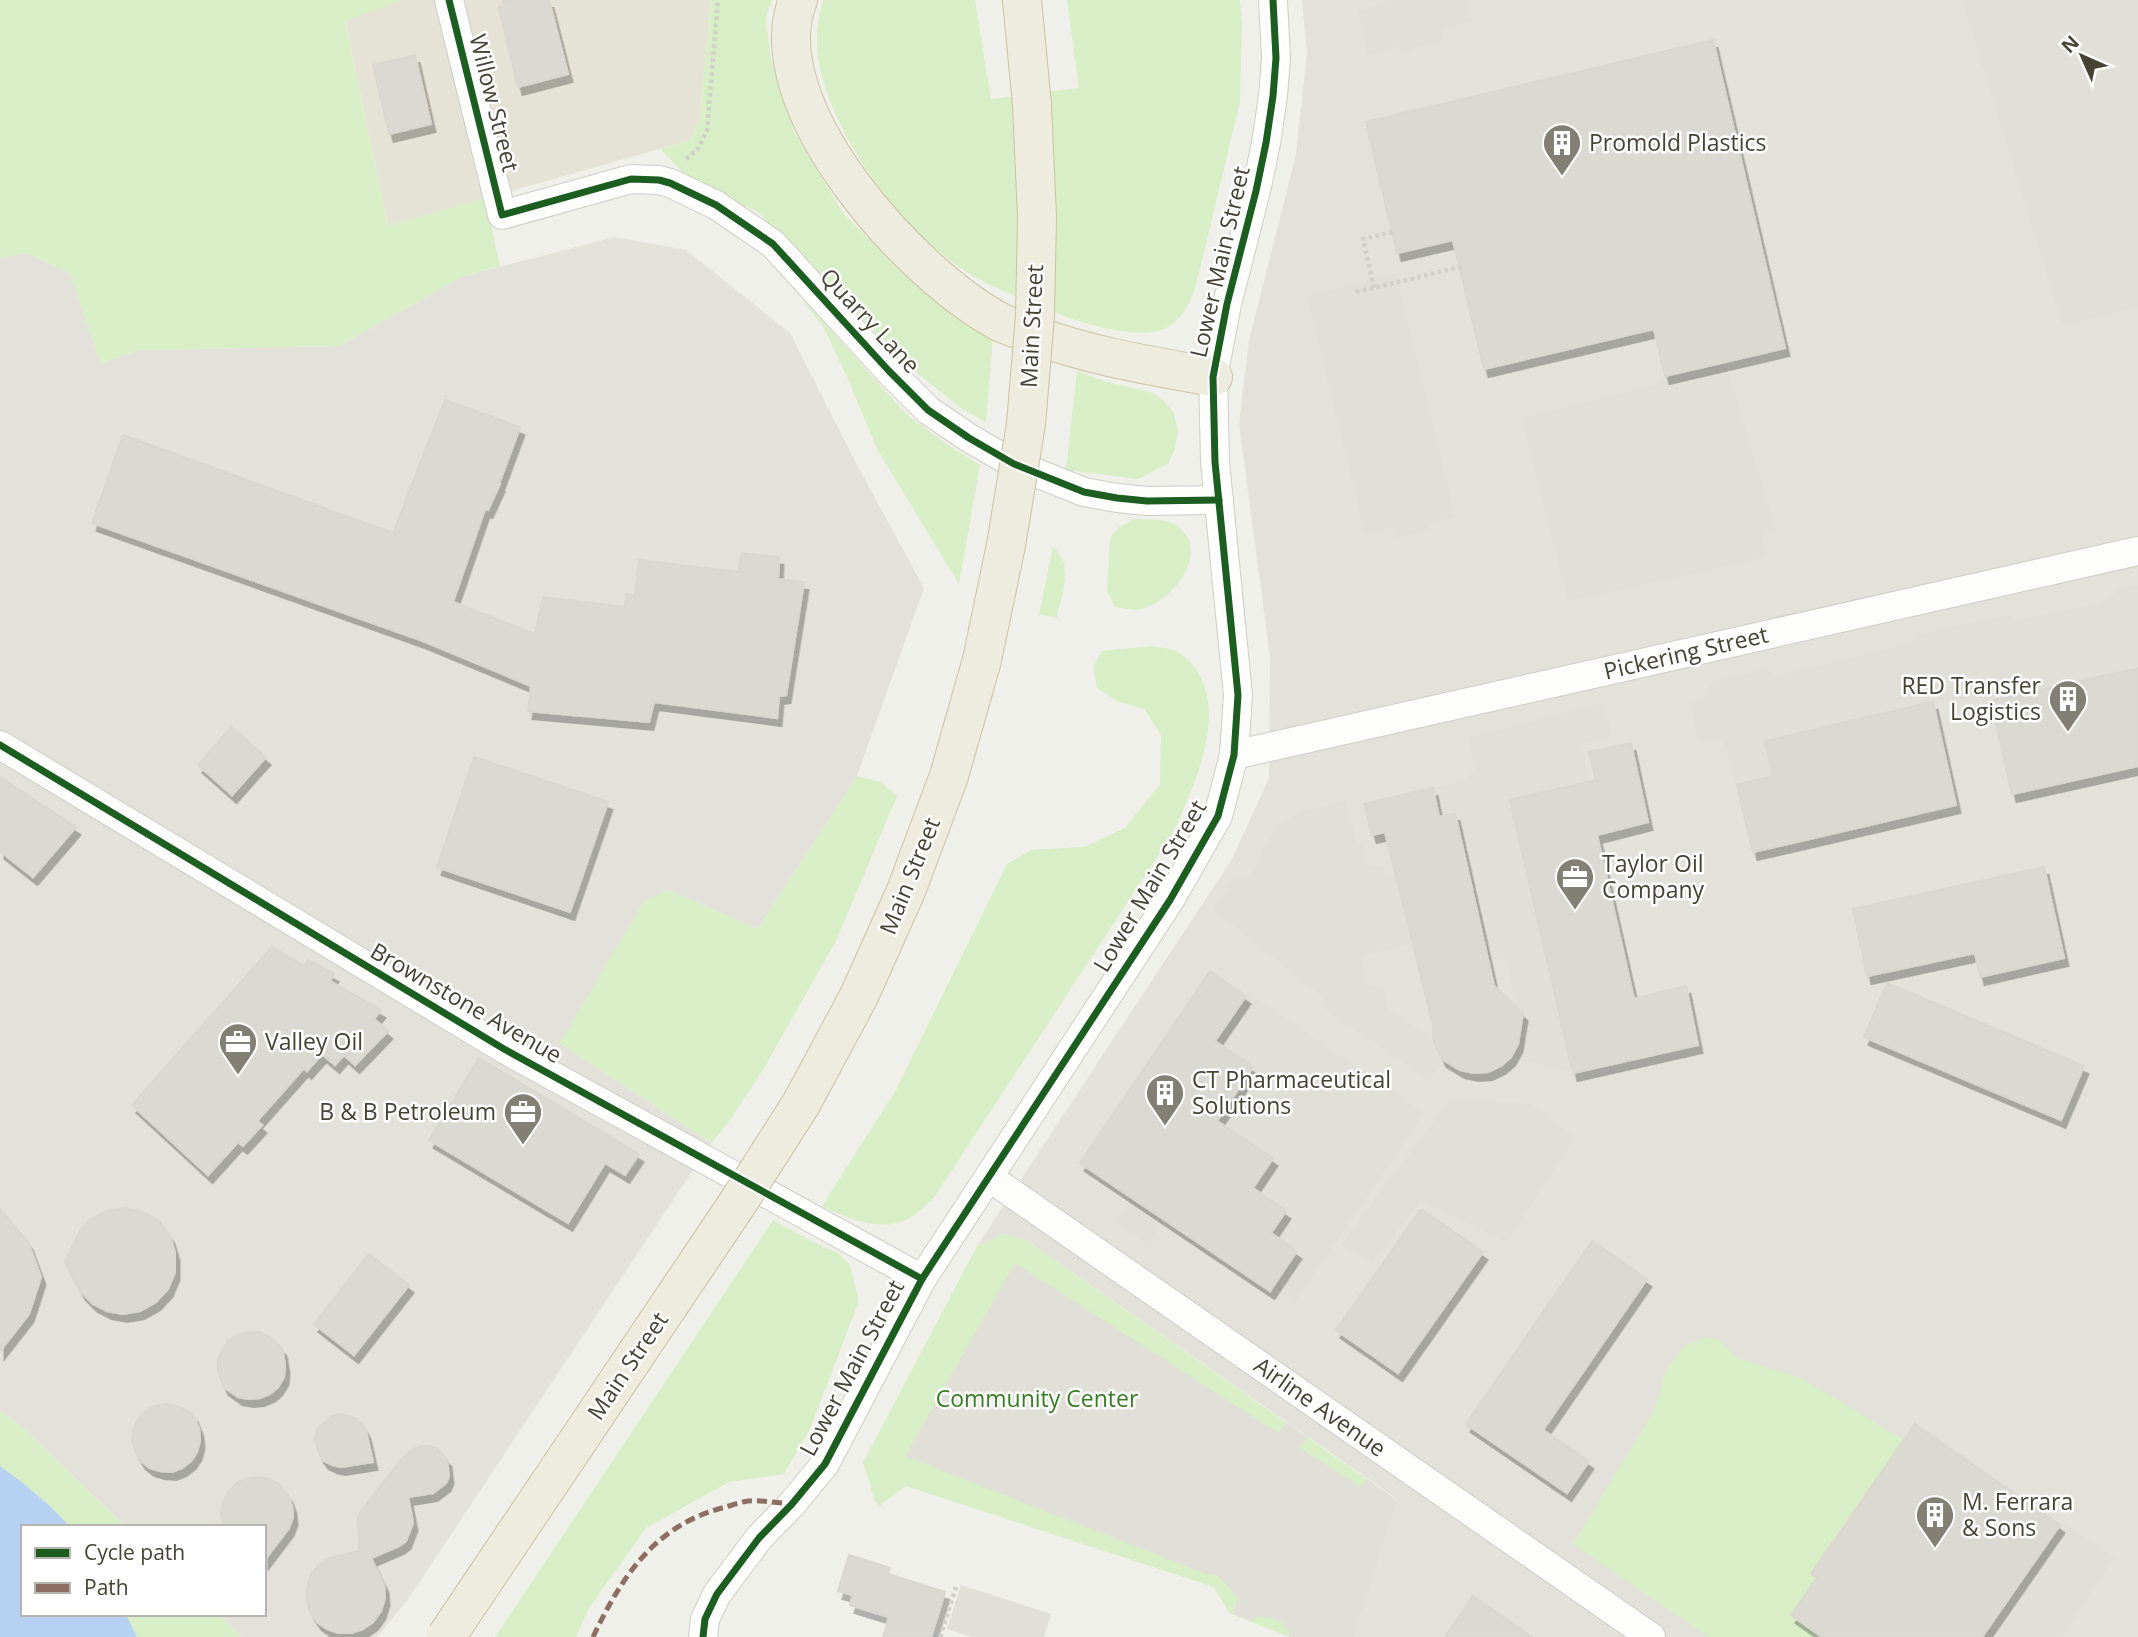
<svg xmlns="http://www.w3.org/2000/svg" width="2138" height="1637" viewBox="0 0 2138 1637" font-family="'Open Sans',sans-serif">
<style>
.residential{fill:#e5e3d6}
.industrial{fill:#e3e2da}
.green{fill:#d8eec7}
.parking{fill:#e0dfd8}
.water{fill:#b6d1f2}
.building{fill:#dad9d2;stroke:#d9d7cf;stroke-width:2;filter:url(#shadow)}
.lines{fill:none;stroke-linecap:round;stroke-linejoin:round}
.minor-casing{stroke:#cecdc7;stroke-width:30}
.trunk-casing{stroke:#cbc2a2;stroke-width:40}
.path{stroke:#d1cfc9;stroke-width:4.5;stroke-dasharray:3.5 3.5;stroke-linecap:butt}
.minor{stroke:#fdfdfc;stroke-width:28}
.trunk{stroke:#eeecde;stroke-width:38}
.trunk-bridge-casing{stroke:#cbc2a2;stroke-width:40;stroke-linecap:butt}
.trunk-bridge{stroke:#eeecde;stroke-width:38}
.quiet{stroke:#8d6e63;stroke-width:5;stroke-dasharray:10 5;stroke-linecap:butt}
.cycleway-casing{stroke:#fff;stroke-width:11}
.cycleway{stroke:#1b5e20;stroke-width:7}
.labels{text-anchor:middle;stroke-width:5;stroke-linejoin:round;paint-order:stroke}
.street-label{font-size:23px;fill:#474334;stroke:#fff}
.poi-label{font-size:23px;fill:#474334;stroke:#fff;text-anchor:start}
.park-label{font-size:23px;fill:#377e23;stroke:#fff}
</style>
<defs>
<filter id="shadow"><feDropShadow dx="4.5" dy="8" stdDeviation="0" flood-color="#0004"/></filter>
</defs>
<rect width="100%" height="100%" fill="#f0f0ea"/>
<polygon class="residential" points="402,0 711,0 700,118 691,140 388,226 345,20"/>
<g class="industrial">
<polygon points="1302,0 2138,0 2138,1637 1354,1637 1397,1499 1026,1240 1003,1234 977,1246 1232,859 1269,778 1270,657 1239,424 1249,340 1296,154 1307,54"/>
<polygon points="615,237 686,250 790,333 857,465 924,588 857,776 758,929 668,890 560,1043 711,1143 406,1602 377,1637 241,1637 218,1614 264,1614 264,1527 126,1527 21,1426 0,1411 0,258 27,253 70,273 101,363 139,350 339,346 463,276"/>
</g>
<g class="green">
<polygon points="0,0 402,0 345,21 388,226 485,198 500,266 463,276 339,346 139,350 101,363 70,273 27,253 0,258"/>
<polygon points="711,0 772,0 766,19 771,59 795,133 843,213 897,266 993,336 986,422 962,409 918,374 836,294 757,211 695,186 661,149 691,140 700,118"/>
<path d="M823,0H975L991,99L1079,88L1067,0H1240L1242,23L1240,102L1195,289C1189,304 1182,319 1168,327C1142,342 1084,324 1059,314C1028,301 995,290 967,272C902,232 830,133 818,58C815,38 818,19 823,0Z"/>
<polygon points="800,296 905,413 948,445 980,465 959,584 877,449 847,377 825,330"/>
<polygon points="1077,371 1104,381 1153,393 1164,401 1174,414 1178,431 1175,448 1169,463 1138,479 1066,470"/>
<path d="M1134,519C1145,520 1162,518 1172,523C1215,545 1176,600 1142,609C1134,611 1123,608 1115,607L1107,591L1110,538L1119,527Z"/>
<polygon points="1053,546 1064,562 1065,581 1057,617 1039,615"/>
<path d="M1152,646C1160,648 1172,648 1178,652C1239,693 1195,783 1173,833L933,1199C926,1205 919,1212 912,1217C882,1234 849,1219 822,1206L896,1090L1007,864L1031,850L1084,847L1125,828L1160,784L1161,735L1144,709L1119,702L1097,688L1093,666L1102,651Z"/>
<polygon points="857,776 881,782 897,796 837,939 763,1070 728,1123 711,1143 560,1043 644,901 668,890 758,929"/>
<polygon points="773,1220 813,1242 838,1253 850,1265 859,1301 810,1429 784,1474 729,1482 646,1528 589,1608 576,1637 495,1637"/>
<polygon points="1003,1234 1026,1240 1397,1500 1354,1637 1290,1637 1229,1613 1214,1587 906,1486 879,1506 875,1501 863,1463 977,1246"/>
<polygon points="1704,1338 1718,1339 1737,1358 1801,1378 1904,1440 1811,1573 1817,1578 1791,1615 1822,1637 1709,1637 1573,1544 1655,1409 1667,1368 1685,1346"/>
<path d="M0,1411L21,1426L126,1527H70C50,1504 25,1484 0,1466Z"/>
<polygon points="126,1614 218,1614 241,1637 137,1637"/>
</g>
<g class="parking">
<polygon points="1390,0 1466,0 1473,20 1441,30 1443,41 1415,46 1412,50 1403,52 1397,46 1368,55 1358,12"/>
<polygon points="1962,0 2138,0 2138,308 2131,308 2063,326"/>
<polygon points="1396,274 1455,516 1427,523 1428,529 1395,538 1392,527 1365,534 1307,296"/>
<polygon points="1725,362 1777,533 1767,530 1761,533 1765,557 1568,601 1522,418 1655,385 1657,379 1665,376"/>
<polygon points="2138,585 2138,666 1991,701 1932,702 1765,741 1772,776 1736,785 1727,749 1722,740 1715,738 1699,741 1690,704 1707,697 1711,682 1766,669 1776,676 1912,643 1914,636 2010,614 2013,621 2097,604 2111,598 2116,590"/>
<polygon points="1604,703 1612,736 1582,744 1590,781 1511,800 1573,1073 1511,1057 1518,1044 1521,1030 1506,958 1488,961 1455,813 1439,817 1433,788 1464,781 1475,769 1469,737"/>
<polygon points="1346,801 1357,843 1362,843 1368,867 1382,865 1385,876 1396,874 1412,943 1361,956 1368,987 1382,984 1389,1011 1433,1039 1439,1052 1444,1058 1430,1079 1321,1006 1325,999 1213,909 1234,878 1242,880 1248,877 1254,871 1264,845 1278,826 1304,812"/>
<polygon points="1247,993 1424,1113 1295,1303 1272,1287 1271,1233 1253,1188 1272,1158 1217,1121 1253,1067 1215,1041"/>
<polygon points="1450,1100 1530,1104 1575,1137 1508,1242 1421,1201 1373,1262 1341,1245"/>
<polygon points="1131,1198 1164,1220 1149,1244 1115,1220"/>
<polygon points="1015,1263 1278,1433 1286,1422 1307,1437 1300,1448 1361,1487 1367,1479 1397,1500 1354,1637 1290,1637 1286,1625 1273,1618 1258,1616 1252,1621 1233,1614 1238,1598 1217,1575 1206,1574 905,1456"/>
<polygon points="2060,1525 2065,1525 2115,1558 2061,1637 1982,1637"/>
<polygon points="961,1585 1051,1614 1044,1637 972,1637 947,1629"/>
</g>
<path class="water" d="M0,1466C25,1484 50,1504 70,1527H23V1614H126L137,1637H0Z"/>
<g class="building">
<polygon points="503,0 549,0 568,74 518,87 499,7 504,6"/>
<polygon points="1713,40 1785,348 1665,376 1654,329 1484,369 1453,240 1397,253 1366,122"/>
<polygon points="415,55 431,124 389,134 373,65"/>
<polygon points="445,400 520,427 499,484 500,484 488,510 485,509 453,602 535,634 543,597 625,607 626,594 635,596 639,560 739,572 741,553 779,557 778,579 804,582 786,695 779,696 777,718 654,702 649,722 528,711 531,686 423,641 92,523 123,435 393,533"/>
<polygon points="2138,668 2138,766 2012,794 1991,701"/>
<polygon points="1933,702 1956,805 1753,852 1737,785 1773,776 1765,741"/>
<polygon points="231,727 266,757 232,795 198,765"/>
<polygon points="1631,743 1648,822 1597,835 1634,999 1686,986 1698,1045 1573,1073 1510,800 1596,780 1589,752"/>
<polygon points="474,757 608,802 570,912 437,867"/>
<polygon points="0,777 76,827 33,877 0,851"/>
<polygon points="1433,788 1439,817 1455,813 1494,986 1523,1013 1518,1044 1511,1057 1501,1066 1488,1072 1474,1073 1460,1070 1442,1059 1433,1039 1433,1025 1385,832 1372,835 1364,804"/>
<polygon points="2044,867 2064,958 1980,977 1975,953 1867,976 1853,909"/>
<polygon points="272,947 304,966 308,960 334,974 330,981 381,1010 374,1019 388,1031 355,1065 344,1055 335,1065 322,1054 307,1071 304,1068 257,1121 262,1125 243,1146 238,1142 208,1175 132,1105"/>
<polygon points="1210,971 1246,996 1215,1041 1253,1067 1217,1121 1273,1158 1253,1188 1286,1211 1271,1233 1297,1251 1270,1291 1080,1163"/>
<polygon points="1887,983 2084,1066 2061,1120 1864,1037"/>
<polygon points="479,1058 639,1154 625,1175 605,1163 568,1223 429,1140"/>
<polygon points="126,1208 143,1212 159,1221 170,1236 175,1253 175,1272 168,1289 156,1302 140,1311 123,1314 107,1311 93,1304 81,1292 65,1262 80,1231 91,1219 107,1211"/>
<polygon points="0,1209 28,1242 41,1277 29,1314 0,1351"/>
<polygon points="1421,1209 1483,1252 1398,1373 1336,1330"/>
<polygon points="1592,1241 1647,1279 1543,1430 1589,1461 1567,1493 1466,1424"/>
<polygon points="369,1254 409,1285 354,1355 314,1324"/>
<polygon points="248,1332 259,1332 270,1337 282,1348 285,1365 284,1377 278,1387 270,1394 260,1398 249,1399 238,1397 224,1387 218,1372 218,1361 222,1350 228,1341 237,1335"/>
<polygon points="166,1404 177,1406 193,1414 199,1429 200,1441 197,1452 191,1461 182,1468 172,1472 160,1471 150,1468 141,1461 135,1451 132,1441 133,1429 138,1419 146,1411 155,1406"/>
<polygon points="339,1414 355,1418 362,1424 366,1431 373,1462 341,1467 332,1465 324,1461 319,1454 315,1437 318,1428 331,1417"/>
<polygon points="1915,1424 2060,1525 1982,1637 1822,1637 1791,1615 1817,1578 1811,1574"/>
<polygon points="420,1446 428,1446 436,1448 447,1459 449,1476 446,1483 433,1493 408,1497 413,1523 406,1541 399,1546 371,1558 384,1585 385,1598 381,1611 373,1622 363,1629 351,1633 339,1633 327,1629 317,1622 310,1612 307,1600 307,1588 310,1576 318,1566 330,1558 359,1551 358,1515 401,1460 412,1450"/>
<polygon points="259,1477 270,1479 280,1485 288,1495 292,1506 293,1517 289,1528 264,1561 264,1527 224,1527 221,1513 223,1502 229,1491 237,1483 248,1478"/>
<polygon points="849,1555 890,1568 888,1574 945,1592 931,1637 883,1637 889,1617 850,1605 853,1595 838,1591"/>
<polygon points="1473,1596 1532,1637 1445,1637"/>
</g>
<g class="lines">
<g class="minor-casing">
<g id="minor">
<polyline points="449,0 502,215 631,179 659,180 670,183 716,205 773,244 889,371 928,410 969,438 1014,464 1084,492 1117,498 1147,501 1219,500"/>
<polyline points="0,745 504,1049 922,1279"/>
<polyline points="1234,755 2138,551"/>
<polyline points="990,1178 1651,1637"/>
<polyline points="703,1637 705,1619 717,1594 759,1538 792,1504 825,1464 922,1279 1170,900 1218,816 1234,755 1238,695 1215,462 1213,377 1227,304 1256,191 1266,143 1273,96 1276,58 1273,0"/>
</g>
</g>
<g class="trunk-casing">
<g id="trunk">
<path d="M798,0C756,106 914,278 1002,323C1013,328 1026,331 1037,336C1094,357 1154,366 1213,377"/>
<polyline points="1022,0 1032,105"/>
</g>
</g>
<g class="path">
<polyline points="686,159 698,149 707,130 718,0"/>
<polyline points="1374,288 1363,239 1392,232"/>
<polyline points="1356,292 1460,267"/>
<polyline points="940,1637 957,1584"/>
</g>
<use href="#minor" class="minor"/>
<use href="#trunk" class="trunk"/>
<g class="trunk-bridge-casing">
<polyline id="trunk-bridge" points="446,1637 739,1201 801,1104 859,996 906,891 949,776 982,660 1006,545 1026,424 1035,316 1037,217 1032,105"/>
</g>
<use href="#trunk-bridge" class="trunk-bridge"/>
<path class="quiet" d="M593,1637C621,1578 654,1526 722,1508C730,1506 740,1502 748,1501C762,1500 778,1503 792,1504"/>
<g class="cycleway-casing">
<g id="cycleway">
<polyline points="449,0 502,215 631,179 659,180 670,183 716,205 773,244 889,371 928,410 969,438 1014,464 1084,492 1117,498 1147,501 1219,500"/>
<polyline points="0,745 504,1049 922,1279"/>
<polyline points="703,1637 705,1619 717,1594 759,1538 792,1504 825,1464 922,1279 1170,900 1218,816 1234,755 1238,695 1215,462 1213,377 1227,304 1256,191 1266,143 1273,96 1276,58 1273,0"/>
</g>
</g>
<use href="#cycleway" class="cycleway"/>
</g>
<defs>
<g id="building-pin" transform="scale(2.0125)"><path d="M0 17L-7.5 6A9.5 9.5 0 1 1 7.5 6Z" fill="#828074" stroke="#fff"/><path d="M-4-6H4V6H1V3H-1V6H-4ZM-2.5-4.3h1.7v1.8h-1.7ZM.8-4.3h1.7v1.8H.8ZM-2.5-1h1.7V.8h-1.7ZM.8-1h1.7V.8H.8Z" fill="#fff"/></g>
<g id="office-pin" transform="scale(2.0125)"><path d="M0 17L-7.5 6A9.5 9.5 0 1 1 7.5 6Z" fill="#828074" stroke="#fff"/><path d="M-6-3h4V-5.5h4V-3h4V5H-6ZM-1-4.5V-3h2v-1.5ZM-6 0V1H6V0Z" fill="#fff"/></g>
</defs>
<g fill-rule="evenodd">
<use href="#building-pin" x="1562" y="143"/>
<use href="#building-pin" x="2068" y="699"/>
<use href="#office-pin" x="1575" y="877"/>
<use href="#office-pin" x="238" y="1042"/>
<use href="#building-pin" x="1165" y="1093"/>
<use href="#office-pin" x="523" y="1112"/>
<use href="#building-pin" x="1935" y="1515"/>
</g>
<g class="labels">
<g class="street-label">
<text transform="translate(494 103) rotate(76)" y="8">Willow Street</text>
<text transform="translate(1220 262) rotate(-77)" y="8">Lower Main Street</text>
<text transform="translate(870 321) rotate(47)" y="8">Quarry Lane</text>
<text transform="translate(1032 326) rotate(-87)" y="8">Main Street</text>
<text transform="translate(1686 653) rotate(-13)" y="8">Pickering Street</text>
<text transform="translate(910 876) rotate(-68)" y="8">Main Street</text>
<text transform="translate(1150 886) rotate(-59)" y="8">Lower Main Street</text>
<text transform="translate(466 1003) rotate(30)" y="8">Brownstone Avenue</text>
<text transform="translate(628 1366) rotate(-56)" y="8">Main Street</text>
<text transform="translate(852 1368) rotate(-62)" y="8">Lower Main Street</text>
<text transform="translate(1320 1407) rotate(35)" y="8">Airline Avenue</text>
</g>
<g class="poi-label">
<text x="1589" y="151">Promold Plastics</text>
<text x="2041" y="694" text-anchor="end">RED Transfer<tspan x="2041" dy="26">Logistics</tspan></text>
<text x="1602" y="872">Taylor Oil<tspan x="1602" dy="26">Company</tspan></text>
<text x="265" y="1050">Valley Oil</text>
<text x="1192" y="1088">CT Pharmaceutical<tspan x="1192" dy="26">Solutions</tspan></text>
<text x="496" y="1120" text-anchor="end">B &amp; B Petroleum</text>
<text x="1962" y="1510">M. Ferrara<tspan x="1962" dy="26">&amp; Sons</tspan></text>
</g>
<g class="park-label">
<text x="1037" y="1407">Community Center</text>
</g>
</g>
<rect x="21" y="1525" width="245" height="91" fill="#ffffff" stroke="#b5b4ae" stroke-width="2"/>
<rect x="35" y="1548" width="35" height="10" fill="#1b5e20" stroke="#b5b4ae" stroke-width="2"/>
<text x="84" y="1560" font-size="21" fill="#474334">Cycle path</text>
<rect x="35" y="1583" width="35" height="10" fill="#8d6e63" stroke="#b5b4ae" stroke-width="2"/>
<text x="84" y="1595" font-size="21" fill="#474334">Path</text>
<g transform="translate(2082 56) rotate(315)" stroke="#ffffff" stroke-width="5" paint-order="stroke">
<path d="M0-5L12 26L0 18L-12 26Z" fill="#474334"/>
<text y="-10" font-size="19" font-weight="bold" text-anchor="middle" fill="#474334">N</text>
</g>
</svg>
